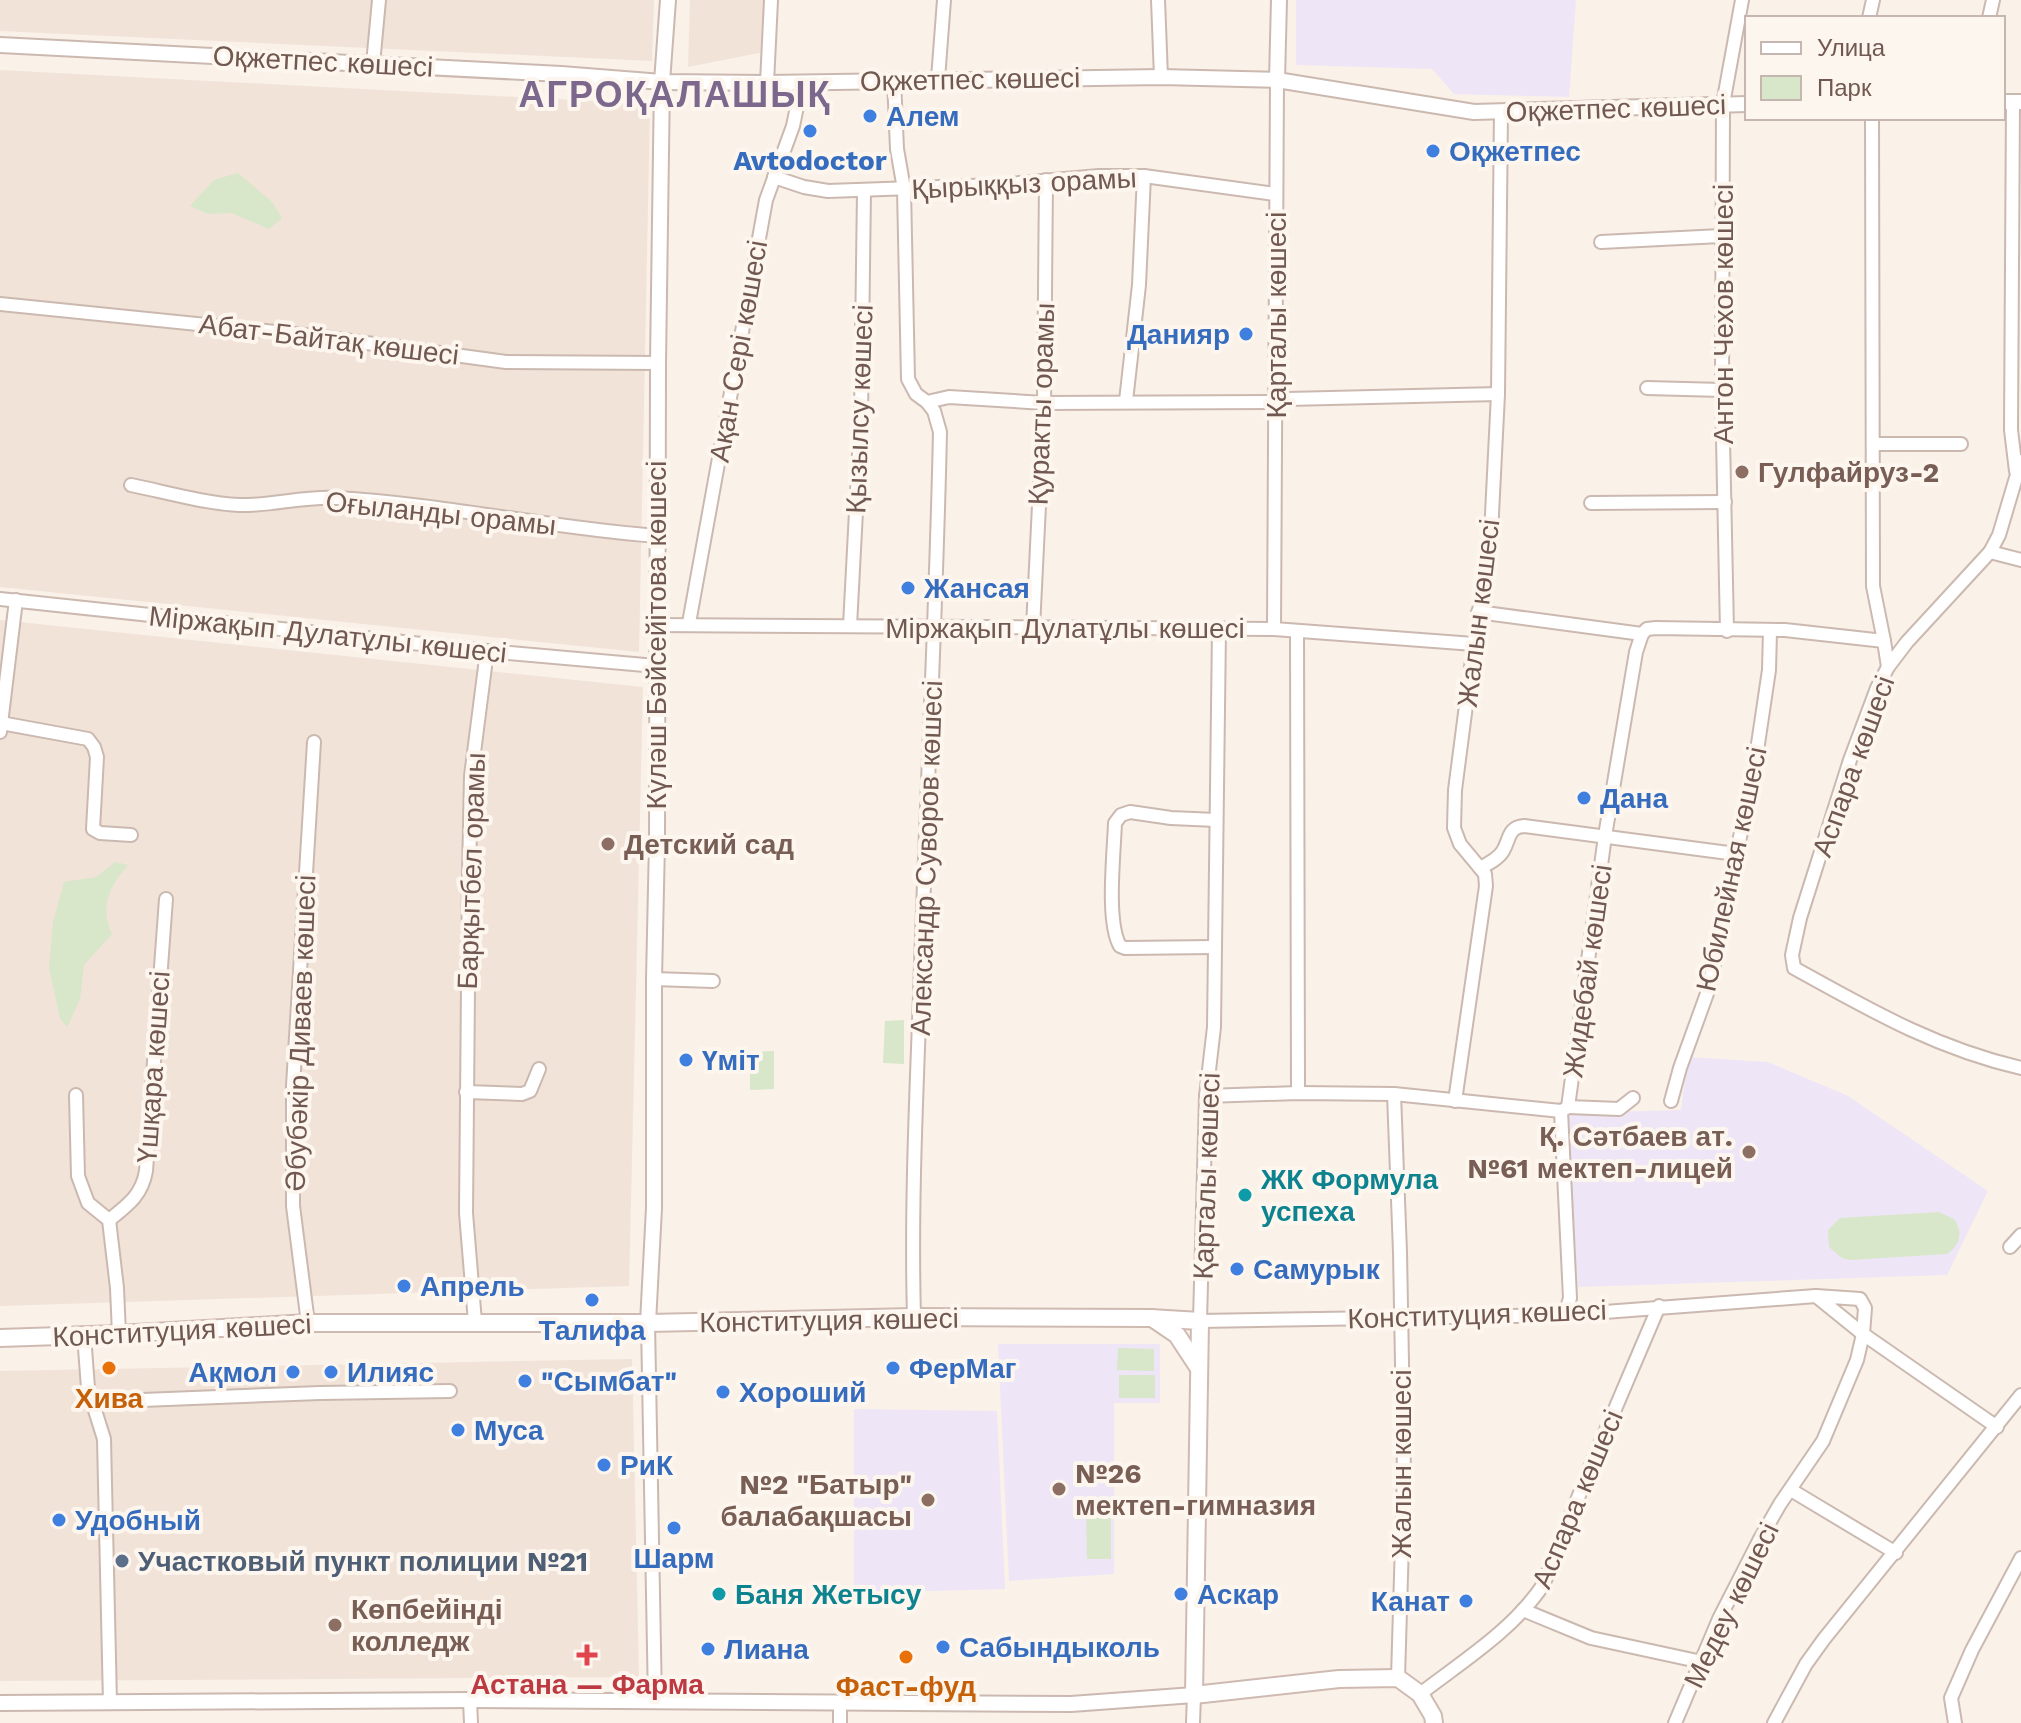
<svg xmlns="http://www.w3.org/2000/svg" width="2021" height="1723" viewBox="0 0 2021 1723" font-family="'Work Sans',sans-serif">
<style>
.residential{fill:#f1e3d8}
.education{fill:#eee6f6}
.green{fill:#d8e6c9}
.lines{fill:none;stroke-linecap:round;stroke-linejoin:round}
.minor-casing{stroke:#cbb9b0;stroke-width:16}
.tertiary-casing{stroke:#cbb9b0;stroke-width:18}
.secondary-casing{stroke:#cfbab1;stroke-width:20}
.minor{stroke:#fff;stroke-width:12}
.tertiary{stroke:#fff;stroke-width:14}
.secondary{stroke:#fff;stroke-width:16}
.shop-dot{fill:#3f7fe0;stroke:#fdf6ef;stroke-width:3}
.education-dot{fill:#8d6e63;stroke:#fdf6ef;stroke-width:3}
.culture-dot{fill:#0f9aa8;stroke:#fdf6ef;stroke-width:3}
.food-dot{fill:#e8710a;stroke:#fdf6ef;stroke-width:3}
.service-dot{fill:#5c6f8a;stroke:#fdf6ef;stroke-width:3}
.health-dot{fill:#e0444e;stroke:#fdf6ef;stroke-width:3}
.labels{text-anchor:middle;stroke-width:8;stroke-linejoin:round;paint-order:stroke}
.street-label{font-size:28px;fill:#715850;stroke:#fdf6ef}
.shop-label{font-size:28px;font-weight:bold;fill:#366cbe;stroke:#fdf6ef;text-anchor:start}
.education-label{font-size:28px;font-weight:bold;fill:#785e54;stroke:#fdf6ef;text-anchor:start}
.culture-label{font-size:28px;font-weight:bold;fill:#0d838f;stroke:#fdf6ef;text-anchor:start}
.food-label{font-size:28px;font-weight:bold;fill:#c56008;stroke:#fdf6ef}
.service-label{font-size:28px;font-weight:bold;fill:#4e5e75;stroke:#fdf6ef;text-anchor:start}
.health-label{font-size:28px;font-weight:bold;fill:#be3a42;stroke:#fdf6ef}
.district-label{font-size:36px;font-weight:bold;letter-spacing:2px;fill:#7c678d;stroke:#fdf6ef}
</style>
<rect width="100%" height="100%" fill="#faf1e9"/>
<g class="residential">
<polygon points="0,0 654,0 652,61 0,31"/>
<polygon points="690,0 772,0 764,52 688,67"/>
<polygon points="0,70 650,104 639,652 0,587"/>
<polygon points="0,620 643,687 629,1286 0,1306"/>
<polygon points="632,1359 639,1677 0,1681 0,1371"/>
</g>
<g class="education">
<polygon points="1296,0 1576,0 1569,97 1454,94 1432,69 1296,65"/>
<polygon points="1688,1057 1768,1062 1848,1096 1988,1191 1947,1275 1578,1287 1565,1113 1681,1110"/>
<polygon points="998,1344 1160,1344 1160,1403 1114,1403 1114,1574 1009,1581"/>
<polygon points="854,1409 997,1411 1005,1589 854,1593"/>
</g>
<g class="green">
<polygon points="238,173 272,202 282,218 269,229 232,213 208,214 190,206 214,180"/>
<path d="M115,862L128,865C110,885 99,908 112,934L84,965L80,999L67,1027L60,1018L49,968L53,922L64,882L96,877Z"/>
<polygon points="904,1020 904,1064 883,1063 885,1021"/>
<polygon points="774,1051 774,1089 750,1090 750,1052"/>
<path d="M1939,1212L1954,1219C1963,1232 1961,1244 1947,1254L1850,1260L1842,1258L1829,1247L1828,1230L1840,1218Z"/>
<polygon points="1118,1348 1154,1349 1154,1371 1117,1370"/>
<rect x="1119" y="1375" width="36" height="23"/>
<polygon points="1086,1513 1111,1513 1111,1559 1087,1559"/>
</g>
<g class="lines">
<g class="minor-casing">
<g id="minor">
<polyline points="1158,0 1161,77"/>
<polyline points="1869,18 1873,0"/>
<polyline points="1989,18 1993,0"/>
<polyline points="373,64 379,0"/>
<polyline points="938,79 944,0"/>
<polyline points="894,80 897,149 904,189 908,379 916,394 927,402 949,397 1044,403 1277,402 1288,399 1498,394"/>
<polyline points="767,83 771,0"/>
<polyline points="2013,102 2011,430 2016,471"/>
<polyline points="1872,118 1873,586 1884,641"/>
<polyline points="774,177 804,187 828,191 998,185 1099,176 1144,176 1275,194"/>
<polyline points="1601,242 1721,236"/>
<polyline points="0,304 315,336 506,362 658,363"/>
<polyline points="1647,388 1722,390"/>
<polyline points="1126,401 1139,285 1144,176"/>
<polyline points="1873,444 1961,444"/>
<path d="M2021,461L1999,535L1990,552L1907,642L1888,667L1877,688L1850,760L1800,918L1792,955L1794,968C1870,1010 1935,1048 2021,1068"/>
<path d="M131,485C166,492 203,503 239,505C271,506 304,496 336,498C444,504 549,528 657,536"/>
<polyline points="1591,503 1725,502"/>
<polyline points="1990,552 2021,560"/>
<polyline points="0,599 487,651 656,666"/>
<polyline points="1478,612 1642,634 1647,629 1656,628 1785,630 1884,641 1888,667"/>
<polyline points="689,623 766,200 793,126 802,82"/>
<polyline points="656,625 1274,629 1474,644"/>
<polyline points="850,626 861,416 864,191"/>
<polyline points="1033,628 1044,403 1046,180"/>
<polyline points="1219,629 1214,1027 1206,1096 1200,1321 1565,1315 1816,1296"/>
<polyline points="1274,629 1277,80"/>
<polyline points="1727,631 1722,390 1723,104 1742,0"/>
<polyline points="1297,632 1298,1093"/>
<polyline points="1,723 88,739 94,747 97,757 93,829 100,833 131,835"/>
<polyline points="0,732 16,600"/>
<path d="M1480,868C1488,864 1498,859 1503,851C1510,839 1508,827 1524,826L1736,854"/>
<path d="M1214,947L1125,948L1120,946C1106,922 1114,853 1115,823L1121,815L1130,812L1171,818L1216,820"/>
<polyline points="654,979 713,981"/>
<polyline points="466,1092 522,1094 530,1091 539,1069"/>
<polyline points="1394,1094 1400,1252 1404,1474 1398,1678"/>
<polyline points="76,1095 78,1176 88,1203 109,1220 117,1288 119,1334"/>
<polyline points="1206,1096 1298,1093 1394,1094 1561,1111"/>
<polyline points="1455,1101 1486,886 1485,874 1460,844 1454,828 1455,790 1474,644 1491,534 1498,394 1501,112"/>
<polyline points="1671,1101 1680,1068 1709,988 1755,764 1769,670 1770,631"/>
<polyline points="1568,1107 1605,836 1636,652 1642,634"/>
<polyline points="1568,1107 1619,1109 1633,1098"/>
<path d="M109,1220C128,1205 142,1195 146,1171L166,899"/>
<polyline points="2010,1247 2021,1235"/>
<polygon points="1816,1296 1860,1299 1865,1308 1863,1334"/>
<polyline points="1565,1315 1570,1298 1561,1111 1565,1109"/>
<path d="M914,1317C911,1210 916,1103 920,996C926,808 936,620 940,432L934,411L927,402"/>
<polyline points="475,1322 466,1213 469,875 471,776 487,651"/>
<polyline points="308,1323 293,1206 293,1086 314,742"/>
<polyline points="648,1323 655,1702"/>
<polyline points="84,1335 88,1388 104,1439 110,1703"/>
<polyline points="92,1402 320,1393 450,1391"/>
<polyline points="1791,1490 1896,1553"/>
<polyline points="1523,1610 1591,1638 1702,1662"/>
<path d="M1420,1694C1463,1661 1513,1630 1543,1585L1592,1463L1659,1306"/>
<polyline points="470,1700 471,1723"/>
<polyline points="840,1702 840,1723"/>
<polyline points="1193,1723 1194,1695"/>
<polyline points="1675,1723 1719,1619 1760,1539 1780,1504 1823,1441 1857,1360 1863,1334 1997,1427"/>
<polyline points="1774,1723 1806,1664 1824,1639 2021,1395"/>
<polyline points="1955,1723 1951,1698 1972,1650 2021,1558"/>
</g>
</g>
<g class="tertiary-casing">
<g id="tertiary">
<polyline points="0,45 561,74 662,82 767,83 1161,77 1277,80 1474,112 1747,104"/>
<polyline points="1277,80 1279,0"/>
<polyline points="2003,102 2021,102"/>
<polyline points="648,1323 654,1208 654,979 657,842 658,363 662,82 668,0"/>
<polyline points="0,1703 470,1700 1071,1704 1194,1695"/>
</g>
</g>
<g class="secondary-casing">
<g id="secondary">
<polyline points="1152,1318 1177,1335 1198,1367"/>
<polyline points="0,1338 119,1334 308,1323 648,1323 914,1317 1150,1318 1200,1321 1194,1695 1339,1679 1398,1678 1420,1694 1433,1716 1434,1723"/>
</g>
</g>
<use href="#minor" class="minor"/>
<use href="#tertiary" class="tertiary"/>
<use href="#secondary" class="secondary"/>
</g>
<g class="shop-dot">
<circle cx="870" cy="116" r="8"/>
<circle cx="810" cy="131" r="8"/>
<circle cx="1433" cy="151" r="8"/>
<circle cx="1246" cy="334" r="8"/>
<circle cx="908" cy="588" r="8"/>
<circle cx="1584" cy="798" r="8"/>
<circle cx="686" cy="1060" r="8"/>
<circle cx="1237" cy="1269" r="8"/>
<circle cx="404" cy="1286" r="8"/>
<circle cx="592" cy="1300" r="8"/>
<circle cx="893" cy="1368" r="8"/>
<circle cx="293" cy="1372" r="8"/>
<circle cx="331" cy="1372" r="8"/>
<circle cx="525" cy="1381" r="8"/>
<circle cx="723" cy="1392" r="8"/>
<circle cx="458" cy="1430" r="8"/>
<circle cx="604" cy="1465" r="8"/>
<circle cx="59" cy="1520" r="8"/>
<circle cx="674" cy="1528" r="8"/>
<circle cx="1181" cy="1594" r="8"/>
<circle cx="1466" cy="1601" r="8"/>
<circle cx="943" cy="1647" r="8"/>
<circle cx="708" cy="1649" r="8"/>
</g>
<g class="education-dot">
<circle cx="1742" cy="472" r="8"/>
<circle cx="608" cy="844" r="8"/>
<circle cx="1749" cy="1152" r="8"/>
<circle cx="1059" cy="1489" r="8"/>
<circle cx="928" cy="1500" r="8"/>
<circle cx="335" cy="1625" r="8"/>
</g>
<g class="culture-dot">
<circle cx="1245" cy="1195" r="8"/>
<circle cx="719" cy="1594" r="8"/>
</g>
<g class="food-dot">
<circle cx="109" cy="1368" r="8"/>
<circle cx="906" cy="1657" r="8"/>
</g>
<circle class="service-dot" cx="122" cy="1561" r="8"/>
<path class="health-dot" d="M583 1643h8v8h8v8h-8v8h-8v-8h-8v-8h8z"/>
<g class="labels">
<g class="street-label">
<text transform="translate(323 61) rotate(3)" y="10">Оқжетпес көшесі</text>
<text transform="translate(970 79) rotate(-1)" y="10">Оқжетпес көшесі</text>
<text transform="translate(1616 108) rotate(-2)" y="10">Оқжетпес көшесі</text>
<text transform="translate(1024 183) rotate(-3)" y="10">Қырыққыз орамы</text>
<text transform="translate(1723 314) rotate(-90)" y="10">Антон Чехов көшесі</text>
<text transform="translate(1276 315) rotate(-90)" y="10">Қарталы көшесі</text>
<text transform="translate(329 339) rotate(7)" y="10">Абат-Байтақ көшесі</text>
<text transform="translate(738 351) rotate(-80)" y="10">Ақан Сері көшесі</text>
<text transform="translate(1041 404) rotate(-88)" y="10">Қуракты орамы</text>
<text transform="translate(859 409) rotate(-88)" y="10">Қызылсу көшесі</text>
<text transform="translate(441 513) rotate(6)" y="10">Оғыланды орамы</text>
<text transform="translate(1478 613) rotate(-83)" y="10">Жалын көшесі</text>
<text x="1065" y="638">Міржақып Дулатұлы көшесі</text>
<text transform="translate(328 634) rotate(6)" y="10">Міржақып Дулатұлы көшесі</text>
<text transform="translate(656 635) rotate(-90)" y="10">Күләш Бәйсейітова көшесі</text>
<text transform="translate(1853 766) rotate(-70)" y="10">Аспара көшесі</text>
<text transform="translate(926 858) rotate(-88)" y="10">Александр Суворов көшесі</text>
<text transform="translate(1731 869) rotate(-78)" y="10">Юбилейная көшесі</text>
<text transform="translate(471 871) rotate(-88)" y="10">Барқытбел орамы</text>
<text transform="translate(1587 971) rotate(-82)" y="10">Жидебай көшесі</text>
<text transform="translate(300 1033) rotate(-88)" y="10">Әбубәкір Диваев көшесі</text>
<text transform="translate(153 1067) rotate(-86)" y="10">Үшқара көшесі</text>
<text transform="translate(1206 1176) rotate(-88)" y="10">Қарталы көшесі</text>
<text transform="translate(1477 1314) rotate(-2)" y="10">Конституция көшесі</text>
<text transform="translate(829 1320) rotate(-1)" y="10">Конституция көшесі</text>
<text transform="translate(182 1330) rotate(-3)" y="10">Конституция көшесі</text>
<text transform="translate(1401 1464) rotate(-90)" y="10">Жалын көшесі</text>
<text transform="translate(1577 1499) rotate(-67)" y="10">Аспара көшесі</text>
<text transform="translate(1731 1605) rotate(-64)" y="10">Медеу көшесі</text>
</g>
<g class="shop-label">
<text x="886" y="126">Алем</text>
<text x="1449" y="161">Оқжетпес</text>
<text x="810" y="170" text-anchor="middle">Avtodoctor</text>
<text x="1230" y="344" text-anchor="end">Данияр</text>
<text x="924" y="598">Жансая</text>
<text x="1600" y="808">Дана</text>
<text x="702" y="1070">Үміт</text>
<text x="1253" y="1279">Самурык</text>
<text x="420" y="1296">Апрель</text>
<text x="592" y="1340" text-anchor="middle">Талифа</text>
<text x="909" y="1378">ФерМаг</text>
<text x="277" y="1382" text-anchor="end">Ақмол</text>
<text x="347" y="1382">Илияс</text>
<text x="541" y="1391">"Сымбат"</text>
<text x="739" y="1402">Хороший</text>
<text x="474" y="1440">Муса</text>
<text x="620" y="1475">РиК</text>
<text x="75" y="1530">Удобный</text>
<text x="674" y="1568" text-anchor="middle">Шарм</text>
<text x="1197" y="1604">Аскар</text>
<text x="1450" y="1611" text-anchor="end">Канат</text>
<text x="959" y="1657">Сабындыколь</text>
<text x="724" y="1659">Лиана</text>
</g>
<g class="education-label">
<text x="1758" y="482">Гулфайруз-2</text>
<text x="624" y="854">Детский сад</text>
<text x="1733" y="1146" text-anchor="end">Қ. Сәтбаев ат.<tspan x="1733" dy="32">№61 мектеп-лицей</tspan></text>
<text x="1075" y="1483">№26<tspan x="1075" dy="32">мектеп-гимназия</tspan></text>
<text x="912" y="1494" text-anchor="end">№2 "Батыр"<tspan x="912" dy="32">балабақшасы</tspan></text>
<text x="351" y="1619">Көпбейінді<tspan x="351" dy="32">колледж</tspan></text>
</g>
<g class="culture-label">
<text x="1261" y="1189">ЖК Формула<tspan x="1261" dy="32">успеха</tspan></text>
<text x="735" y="1604">Баня Жетысу</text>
</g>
<g class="food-label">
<text x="109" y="1408">Хива</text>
<text x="906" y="1696">Фаст-фуд</text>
</g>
<g class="service-label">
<text x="138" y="1571">Участковый пункт полиции №21</text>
</g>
<g class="health-label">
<text x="587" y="1694">Астана — Фарма</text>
</g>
<g class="district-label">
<text x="675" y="107">АГРОҚАЛАШЫҚ</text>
</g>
</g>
<rect x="1745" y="16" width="260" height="104" fill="#fdf6ef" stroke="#c5b7af" stroke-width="2"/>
<rect x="1761" y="42" width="40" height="12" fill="#ffffff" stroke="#c5b7af" stroke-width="2"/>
<text x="1817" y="56" font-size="24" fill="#715850">Улица</text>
<rect x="1761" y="76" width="40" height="24" fill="#d8e6c9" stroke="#c5b7af" stroke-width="2"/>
<text x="1817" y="96" font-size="24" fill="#715850">Парк</text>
</svg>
